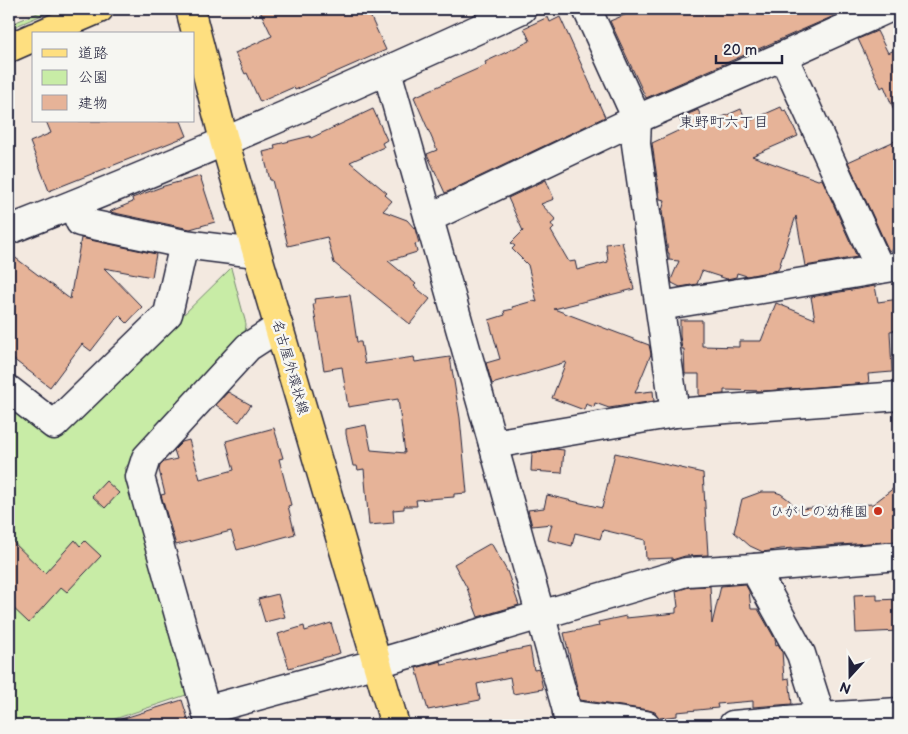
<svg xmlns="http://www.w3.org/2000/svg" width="908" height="734" viewBox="0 0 908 734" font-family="'Balsamiq Sans','Klee One',sans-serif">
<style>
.green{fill:#c8eca6;stroke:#758770}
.building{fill:#e6b398;stroke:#22223b}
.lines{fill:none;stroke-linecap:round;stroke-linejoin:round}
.minor-casing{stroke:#22223b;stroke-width:31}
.major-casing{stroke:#22223b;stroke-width:31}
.highway-casing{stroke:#22223b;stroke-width:31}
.minor{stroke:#f6f6f2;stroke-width:28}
.major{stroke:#fedf80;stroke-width:28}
.highway{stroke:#fedf80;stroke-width:28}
.poi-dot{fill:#c8321e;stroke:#f6f6f2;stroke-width:2}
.labels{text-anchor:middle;stroke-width:5;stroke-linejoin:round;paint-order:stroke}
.street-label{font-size:14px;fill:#22223b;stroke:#f6f6f2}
.poi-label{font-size:14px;fill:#22223b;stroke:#f6f6f2;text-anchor:end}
.neighbourhood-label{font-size:15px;fill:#22223b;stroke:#f6f6f2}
</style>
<rect width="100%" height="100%" fill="#f3e9e0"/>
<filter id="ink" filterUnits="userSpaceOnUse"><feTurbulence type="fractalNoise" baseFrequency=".02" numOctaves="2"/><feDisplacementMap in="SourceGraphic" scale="10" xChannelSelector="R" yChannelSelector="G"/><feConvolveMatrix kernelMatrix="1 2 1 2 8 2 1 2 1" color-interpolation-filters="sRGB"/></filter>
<g filter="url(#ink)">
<g class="green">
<polygon points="47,9 56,9 9,29 9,25"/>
<polygon points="231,268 246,324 245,334 125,468 189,694 97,725 9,725 9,398 59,437"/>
</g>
<g class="building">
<polygon points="259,9 367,9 386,50 295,90 294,87 260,102 247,73 245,74 235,53 272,36"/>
<polygon points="639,9 850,9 646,98 610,21"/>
<polygon points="548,17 550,22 560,17 605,117 445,193 427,154 437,150 414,97 484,66 486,64 485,62 530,41 524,28"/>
<polygon points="877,31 888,53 899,48 899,122 884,86 881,88 858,39"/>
<polygon points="781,107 783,111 786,110 798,136 752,156 818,180 822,179 857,257 805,266 796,216 778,270 747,276 737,273 736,277 727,279 702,271 697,284 680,287 672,283 671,280 679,261 669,260 669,253 668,253 662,211 665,200 660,199 652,143 684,128 679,118 698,110 704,122 718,117 718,119 741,109 747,122"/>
<polygon points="373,109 387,140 382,143 384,147 350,162 387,193 385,195 392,201 383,211 407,220 415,229 419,243 415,244 417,252 388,261 416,284 414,286 430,299 410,324 334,263 327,237 288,246 272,180 270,180 263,152 275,149 274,145 310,136 311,138"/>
<polygon points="46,121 181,121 187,136 49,191 30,142 51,133"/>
<polygon points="899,139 899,247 889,251 848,162"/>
<polygon points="200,176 215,222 190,229 110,212 111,211 133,202 132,198 164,186"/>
<polygon points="546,180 554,199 541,204 556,220 551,224 554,228 551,231 569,262 575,261 577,270 608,262 606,244 622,242 634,289 554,309 649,345 651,354 635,393 653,391 654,401 609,408 595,403 594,407 586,404 584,410 552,398 566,362 492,384 486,363 500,359 489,320 505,315 504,311 513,309 512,307 533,301 537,302 528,265 512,249 515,246 511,243 523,231 508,198"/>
<polygon points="81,238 156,254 152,277 104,268 142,307 127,323 119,315 91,351 82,344 50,387 9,356 9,253 70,299"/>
<polygon points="875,286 878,302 899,299 899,330 890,331 892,372 868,374 869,383 764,391 724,390 724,394 699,396 699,374 685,374 684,349 682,349 680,336 680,320 702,320 702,346 739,347 739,341 761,341 776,303 815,319 811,297"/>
<polygon points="350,295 357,342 361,342 365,364 414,357 415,362 450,357 460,418 467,493 454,494 454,497 416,500 417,506 404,506 404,509 393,510 394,523 369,525 364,469 358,470 357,466 353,466 346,434 346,429 366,425 371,450 405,453 398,399 348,407 342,367 324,370 313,304 315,304 314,299"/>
<polygon points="228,392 251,405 239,422 216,405"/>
<polygon points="274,428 283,458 279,459 291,505 288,506 295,534 237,550 231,531 176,545 161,495 165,494 159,470 160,466 164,462 177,459 174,450 182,442 189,440 200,479 234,470 226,441"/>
<polygon points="555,449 564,450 562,473 531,471 532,453"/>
<polygon points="615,453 703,473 708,555 685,556 672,560 672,558 646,559 645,540 603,530 600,539 575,533 572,546 548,540 552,524 532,526 528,510 544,508 547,495 602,508"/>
<polygon points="106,481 119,493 105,508 92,496"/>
<polygon points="899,484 899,541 781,549 763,552 750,546 734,532 742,499 761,492 775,492 781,494 789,500 796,509 873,504"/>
<polygon points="9,538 45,573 75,540 80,546 85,541 101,556 67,592 61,587 29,623 9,604"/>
<polygon points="491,543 507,571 519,605 478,617 467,588 454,564"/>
<polygon points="745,584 749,591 751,609 758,609 775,639 776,645 778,644 782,651 784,679 789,678 792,704 753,707 753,701 717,704 718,708 677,712 677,716 659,718 655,712 648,710 580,700 564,633 599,626 598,622 626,616 626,618 676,613 676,608 678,607 676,591 689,587 710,586 712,624 721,586"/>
<polygon points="278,594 285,617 265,622 258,599"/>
<polygon points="877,594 877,600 899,599 899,631 856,633 854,595"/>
<polygon points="331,623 340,653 289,668 278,634 304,626 305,631"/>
<polygon points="530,647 534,670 539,669 543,689 513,694 510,677 477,684 480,700 428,710 416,668 441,661 442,665"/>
<polygon points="182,700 190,725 116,725 115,721"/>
</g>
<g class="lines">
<g class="minor-casing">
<g id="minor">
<polyline points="587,9 637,119 636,144 675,413"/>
<polyline points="783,56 880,269"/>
<polyline points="387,71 493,444 571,725"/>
<polyline points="73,205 80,222 184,244 256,253"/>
<polyline points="429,218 637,119 783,56 887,9"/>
<path d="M9,230C182,162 353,87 522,9"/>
<polyline points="660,306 899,266"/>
<polyline points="9,390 54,425 168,314 184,244"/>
<polyline points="493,444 675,413 899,396"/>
<polyline points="754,568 801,654 821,717 821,725"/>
<polyline points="206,710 378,663 686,572 754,568 899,556"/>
<polyline points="567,714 646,725"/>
<polyline points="210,725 140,477 146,458 248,347 279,327"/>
<polyline points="733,725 821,717 899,712"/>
</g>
</g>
<g class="major-casing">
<polyline id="major" points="190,9 224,140 395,725"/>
</g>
<g class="highway-casing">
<g id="highway">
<polyline points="41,34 99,9"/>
<polyline points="9,48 34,37"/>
</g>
</g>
<use href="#minor" class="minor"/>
<use href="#major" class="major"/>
<use href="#highway" class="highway"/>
</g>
</g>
<circle class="poi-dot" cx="878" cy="511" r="5"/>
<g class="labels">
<g class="street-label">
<text transform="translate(291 367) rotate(74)" y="5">名古屋外環状線</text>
</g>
<g class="poi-label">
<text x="868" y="516">ひがしの幼稚園</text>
</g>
<g class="neighbourhood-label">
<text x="724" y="127">東野町六丁目</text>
</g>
</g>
<rect width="908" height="734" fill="none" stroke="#f6f6f2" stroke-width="30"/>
<rect x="15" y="15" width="878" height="704" fill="none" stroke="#22223b" stroke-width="2" filter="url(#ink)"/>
<rect x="32" y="32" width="162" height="90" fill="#f6f6f2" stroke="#a1a1a9"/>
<rect x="42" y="49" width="25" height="8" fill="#fedf80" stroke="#a1a1a9"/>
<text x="78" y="58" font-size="15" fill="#22223b">道路</text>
<rect x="42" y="70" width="25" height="15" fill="#c8eca6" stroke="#a1a1a9"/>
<text x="78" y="82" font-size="15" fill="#22223b">公園</text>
<rect x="42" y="95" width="25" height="15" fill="#e6b398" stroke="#a1a1a9"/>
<text x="78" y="108" font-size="15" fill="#22223b">建物</text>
<g transform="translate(850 676) rotate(201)" stroke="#f6f6f2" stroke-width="4" paint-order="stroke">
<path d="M0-4L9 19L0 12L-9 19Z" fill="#22223b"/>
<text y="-8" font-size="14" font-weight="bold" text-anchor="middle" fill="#22223b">N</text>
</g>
<path d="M716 55v8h66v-8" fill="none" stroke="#22223b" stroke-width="2.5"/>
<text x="723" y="55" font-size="15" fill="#22223b" stroke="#f6f6f2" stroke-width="4" paint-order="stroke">20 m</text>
</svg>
